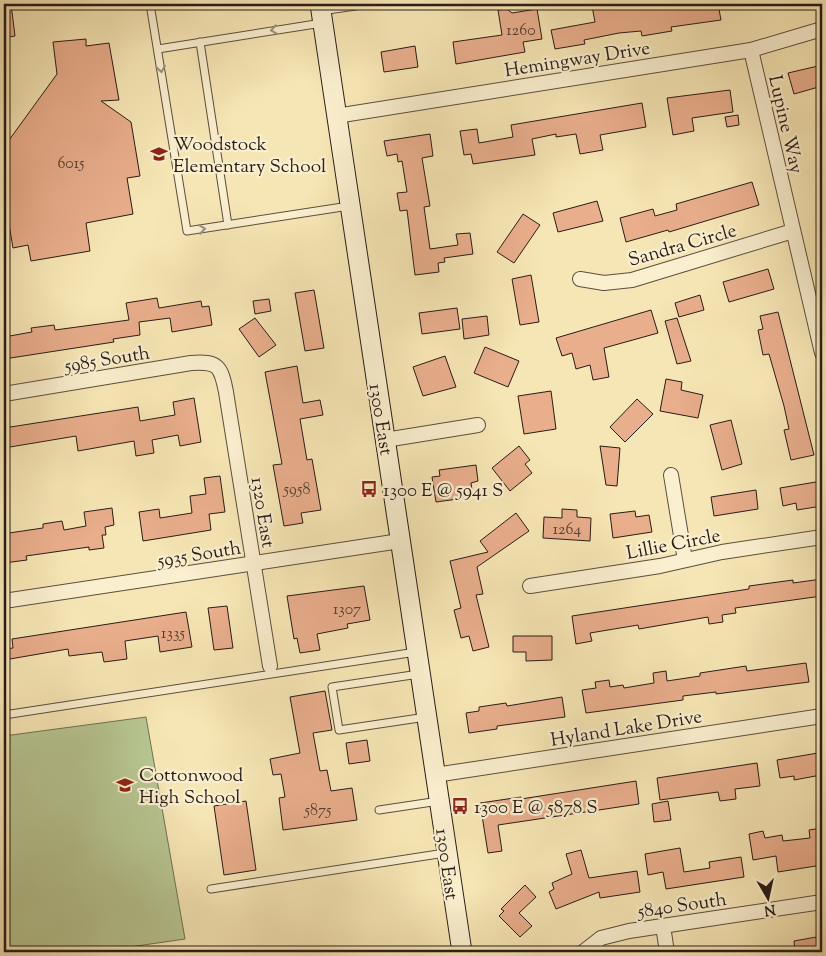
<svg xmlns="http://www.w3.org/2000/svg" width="826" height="956" viewBox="0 0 826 956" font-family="'Sorts Mill Goudy',serif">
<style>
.green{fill:#b7c692;stroke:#707154}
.building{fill:#e9ae8c;stroke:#291c17}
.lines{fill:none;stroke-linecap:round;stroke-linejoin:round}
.lane-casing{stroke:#5c4e3e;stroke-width:9}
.street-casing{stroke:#5c4e3e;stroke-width:16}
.secondary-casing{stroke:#291c17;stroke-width:21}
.lane{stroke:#faefcf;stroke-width:7}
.street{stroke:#faefcf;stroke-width:14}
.secondary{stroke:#faefcf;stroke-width:19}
.oneway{stroke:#9c907c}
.labels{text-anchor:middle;stroke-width:4.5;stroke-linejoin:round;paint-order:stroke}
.number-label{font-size:16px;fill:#594034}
.street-label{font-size:19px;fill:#291c17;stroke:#faefcf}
.poi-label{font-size:19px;fill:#291c17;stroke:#faefcf;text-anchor:start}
</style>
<rect width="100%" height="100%" fill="#f7e6b5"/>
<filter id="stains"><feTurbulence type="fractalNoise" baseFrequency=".004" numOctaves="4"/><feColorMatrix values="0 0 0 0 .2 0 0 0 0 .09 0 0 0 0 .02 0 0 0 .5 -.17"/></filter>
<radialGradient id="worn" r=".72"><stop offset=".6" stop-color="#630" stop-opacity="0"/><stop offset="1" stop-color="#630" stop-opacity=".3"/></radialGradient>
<polygon class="green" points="146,717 185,939 95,952 4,952 4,736"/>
<g class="building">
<polygon points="4,4 11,4 15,36 4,38"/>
<polygon points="607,4 718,4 721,20 671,27 672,31 642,36 641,31 619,33 584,40 585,44 555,49 551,30 595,22 592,6"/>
<polygon points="507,9 512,13 537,9 542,39 523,42 525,52 456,64 453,42 502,35 498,10"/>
<polygon points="86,39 86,46 109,43 119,100 101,101 131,122 140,176 127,178 133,214 86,223 90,251 31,261 28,245 13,248 4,195 4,147 57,74 53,42"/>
<polygon points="415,46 418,67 384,72 381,52"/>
<polygon points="818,66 822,86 794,94 788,73"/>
<polygon points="730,90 733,112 692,118 694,131 673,135 667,98"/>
<polygon points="642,103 646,127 600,135 603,150 580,154 576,134 556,137 556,134 532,139 535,155 473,164 471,154 464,155 460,131 477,129 479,143 513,137 511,125"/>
<polygon points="738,115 739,125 727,127 725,117"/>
<polygon points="430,134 433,156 422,158 430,206 424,207 430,249 458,245 456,234 470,233 473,254 444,258 445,262 438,263 439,272 415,275 407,210 400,211 397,193 407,192 402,161 398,162 397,154 387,156 384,141"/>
<polygon points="752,182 759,205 669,232 668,230 626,242 620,218 653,209 655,216 677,210 676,204"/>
<polygon points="597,201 603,221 558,232 553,213"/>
<polygon points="523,214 540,225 514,263 497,252"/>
<polygon points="768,269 774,289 729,302 723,282"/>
<polygon points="531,275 539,322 520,325 512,279"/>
<polygon points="314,290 324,348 305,351 295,293"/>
<polygon points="700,295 704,310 679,317 675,303"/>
<polygon points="157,298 159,308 201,301 202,307 209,306 212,325 172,332 170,318 139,322 140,335 113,339 114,342 4,359 4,337 32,332 31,328 54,325 55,330 129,320 126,303"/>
<polygon points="269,299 271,311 255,314 253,301"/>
<polygon points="457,308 460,329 422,334 419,313"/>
<polygon points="651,310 658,333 604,348 609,377 593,380 590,365 576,369 572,353 562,356 556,338"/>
<polygon points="778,312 814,455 791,460 784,430 789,429 784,406 769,354 763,355 758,330 763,329 760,316"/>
<polygon points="487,316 489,335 464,339 462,319"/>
<polygon points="255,318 276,345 259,357 239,329"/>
<polygon points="677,318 691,361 677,364 665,321"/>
<polygon points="485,347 519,361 508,387 474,373"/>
<polygon points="445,356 456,387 423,396 413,367"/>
<polygon points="297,366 303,403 320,400 323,415 300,419 307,460 312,459 321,510 301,513 303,523 284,526 273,465 282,464 265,372"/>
<polygon points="666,379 682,382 681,390 703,395 698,418 660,411"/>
<polygon points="551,391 556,429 524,434 518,396"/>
<polygon points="194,398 201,442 180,446 178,435 152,440 154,453 136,456 134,441 78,451 76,436 4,448 4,428 138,407 140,421 175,415 173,402"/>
<polygon points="637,399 653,414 625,442 610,427"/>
<polygon points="731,420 742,464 722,470 710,425"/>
<polygon points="519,446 530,460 525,464 532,473 510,491 492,468"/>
<polygon points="600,446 620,448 617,486 606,485"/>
<polygon points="476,465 478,481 471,483 473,497 436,502 432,477 440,476 439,470"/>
<polygon points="220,476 225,512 209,514 211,530 143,541 139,512 159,509 160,518 192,513 190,496 206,494 204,478"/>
<polygon points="822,481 822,506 797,510 796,503 783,506 780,488"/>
<polygon points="756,490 758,509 714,516 711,497"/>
<polygon points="112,508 114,525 105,527 106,535 102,535 104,548 89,550 89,547 26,556 27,560 4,563 4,537 9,536 9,533 43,528 43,524 62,521 64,530 86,526 84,512"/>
<polygon points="562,509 577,510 577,517 591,518 590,541 543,538 544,517 562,518"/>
<polygon points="635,511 636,517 649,515 652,532 613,538 610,514"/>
<polygon points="516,513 529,531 477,567 483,594 476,595 489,647 473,651 469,636 461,638 454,610 461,608 450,561 488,552 480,541"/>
<polygon points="822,579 822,596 735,608 736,613 722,615 723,622 709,624 708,617 639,629 638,625 590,633 592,641 576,644 572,616 749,589 749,586 793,580 793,583"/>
<polygon points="364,586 370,620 347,624 348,628 317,634 320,650 300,653 297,638 294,639 287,596"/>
<polygon points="227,606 233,648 214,650 208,608"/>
<polygon points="186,612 192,647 160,652 158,636 125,641 127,659 104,662 102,652 69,656 68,649 4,660 4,649 13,648 12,639"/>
<polygon points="513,636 552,636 552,660 526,661 526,652 513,652"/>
<polygon points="806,663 809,682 716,694 716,692 683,696 683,700 586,713 582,690 596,688 595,682 609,680 610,687 623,685 624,688 654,683 653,673 666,671 667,681 700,676 700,673 746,666 747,671"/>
<polygon points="325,691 332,730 313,733 320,771 327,770 331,791 352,788 357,820 283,830 279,798 285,797 281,774 273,775 270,759 300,753 290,697"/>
<polygon points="562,697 565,717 497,726 497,729 469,733 466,713 479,711 479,707 506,703 507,706"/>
<polygon points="367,740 370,761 349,764 346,743"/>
<polygon points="818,753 821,775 794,780 794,776 780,778 777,760"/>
<polygon points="757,763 760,786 735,789 736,799 720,801 718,792 660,800 657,778"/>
<polygon points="636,781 639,804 498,825 502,851 488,853 480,803 521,797 521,799"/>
<polygon points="246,801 256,870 224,875 214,806"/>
<polygon points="668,801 671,820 654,822 652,804"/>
<polygon points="822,828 822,865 778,872 776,856 753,860 749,834 763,831 765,838 782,835 783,841 810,838 809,830"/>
<polygon points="680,848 684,872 710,868 709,862 741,857 744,877 666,889 663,872 648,875 645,854"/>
<polygon points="581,850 589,878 637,871 640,892 600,898 599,892 556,909 549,892 554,889 552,883 572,874 566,854"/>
<polygon points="525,885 536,897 519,913 532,926 520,937 499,916 504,911 501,909"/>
<polygon points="822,936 822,952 795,952 794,941"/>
</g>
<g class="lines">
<g class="lane-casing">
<g id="lane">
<polyline points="150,4 187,231 349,206"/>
<polyline points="321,11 369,4"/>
<polyline points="200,42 228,225"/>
<polyline points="158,49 322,23"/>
<polyline points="419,674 332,687 339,730 426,717"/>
<polyline points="4,715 416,652"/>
<polyline points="379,810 439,801"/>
<polyline points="211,889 445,853"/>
</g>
</g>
<g class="street-casing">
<g id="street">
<polyline points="751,50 822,353"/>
<polyline points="336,116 751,50 822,29"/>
<polyline points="580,279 604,283 632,280 793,231"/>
<path d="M4,394L191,363C218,361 221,366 226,392L270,666"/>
<polyline points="385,440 478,425"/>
<polyline points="671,475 685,560"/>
<polyline points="530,586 660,566 722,552 822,537"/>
<polyline points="4,601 400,541"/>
<polyline points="435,775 822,716"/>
<polyline points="663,926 667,952"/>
<polyline points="583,952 601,938 629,931 822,902"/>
</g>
</g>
<g class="secondary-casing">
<polyline id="secondary" points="320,4 462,952"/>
</g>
<use href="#lane" class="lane"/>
<use href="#street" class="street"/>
<use href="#secondary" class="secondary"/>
</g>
<defs><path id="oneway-chevron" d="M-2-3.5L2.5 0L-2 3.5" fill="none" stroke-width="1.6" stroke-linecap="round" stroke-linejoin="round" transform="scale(1.25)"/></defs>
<g class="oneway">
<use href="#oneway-chevron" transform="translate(274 30) rotate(171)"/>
<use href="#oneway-chevron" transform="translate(161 69) rotate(81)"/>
<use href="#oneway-chevron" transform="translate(202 229) rotate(-9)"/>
</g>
<defs>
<g id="school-bare" transform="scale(1.35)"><path d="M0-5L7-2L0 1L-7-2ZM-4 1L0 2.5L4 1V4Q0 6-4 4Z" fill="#8f2418" stroke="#faefcf" stroke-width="2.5" paint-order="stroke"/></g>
<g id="bus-bare" transform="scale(1.35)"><path d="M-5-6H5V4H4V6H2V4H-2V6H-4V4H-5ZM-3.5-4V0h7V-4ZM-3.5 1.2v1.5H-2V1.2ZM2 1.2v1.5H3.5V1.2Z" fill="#8f2418" stroke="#faefcf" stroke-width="2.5" paint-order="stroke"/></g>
</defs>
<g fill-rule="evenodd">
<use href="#school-bare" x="159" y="154"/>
<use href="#bus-bare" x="369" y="489"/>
<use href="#school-bare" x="125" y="785"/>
<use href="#bus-bare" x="460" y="806"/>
</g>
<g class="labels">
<g class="number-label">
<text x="521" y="35">1260</text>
<text x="71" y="168">6015</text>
<text x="297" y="494">5958</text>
<text x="567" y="534">1264</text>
<text x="347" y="614">1307</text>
<text x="173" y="638">1335</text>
<text x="318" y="815">5875</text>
</g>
<g class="street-label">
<text transform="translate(577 58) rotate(-9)" y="7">Hemingway Drive</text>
<text transform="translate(787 124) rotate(77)" y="7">Lupine Way</text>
<text transform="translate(682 244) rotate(-16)" y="7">Sandra Circle</text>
<text transform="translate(107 358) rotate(-9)" y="7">5985 South</text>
<text transform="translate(382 419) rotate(81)" y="7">1300 East</text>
<text transform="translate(264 512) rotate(81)" y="7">1320 East</text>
<text transform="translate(673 543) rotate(-11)" y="7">Lillie Circle</text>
<text transform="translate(199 553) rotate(-9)" y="7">5935 South</text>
<text transform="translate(626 727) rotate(-9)" y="7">Hyland Lake Drive</text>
<text transform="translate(448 864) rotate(82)" y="7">1300 East</text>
<text transform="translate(682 904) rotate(-8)" y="7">5840 South</text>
</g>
<g class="poi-label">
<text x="173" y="150">Woodstock<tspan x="173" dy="22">Elementary School</tspan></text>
<text x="383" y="496">1300 E @ 5941 S</text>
<text x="139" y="781">Cottonwood<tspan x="139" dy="22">High School</tspan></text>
<text x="474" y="813">1300 E @ 5878 S</text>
</g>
</g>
<rect width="826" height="956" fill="none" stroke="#f7e6b5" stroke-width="20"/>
<rect x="5" y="5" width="816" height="946" fill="none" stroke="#291c17" stroke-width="2.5"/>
<rect x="10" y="10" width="806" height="936" fill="none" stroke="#291c17"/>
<g transform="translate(768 898) rotate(171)" stroke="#faefcf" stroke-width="4" paint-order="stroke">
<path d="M0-4L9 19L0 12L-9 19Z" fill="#291c17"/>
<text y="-8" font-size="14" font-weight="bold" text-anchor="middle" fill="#291c17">N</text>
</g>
<rect width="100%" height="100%" filter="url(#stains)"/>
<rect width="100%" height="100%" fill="url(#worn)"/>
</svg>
